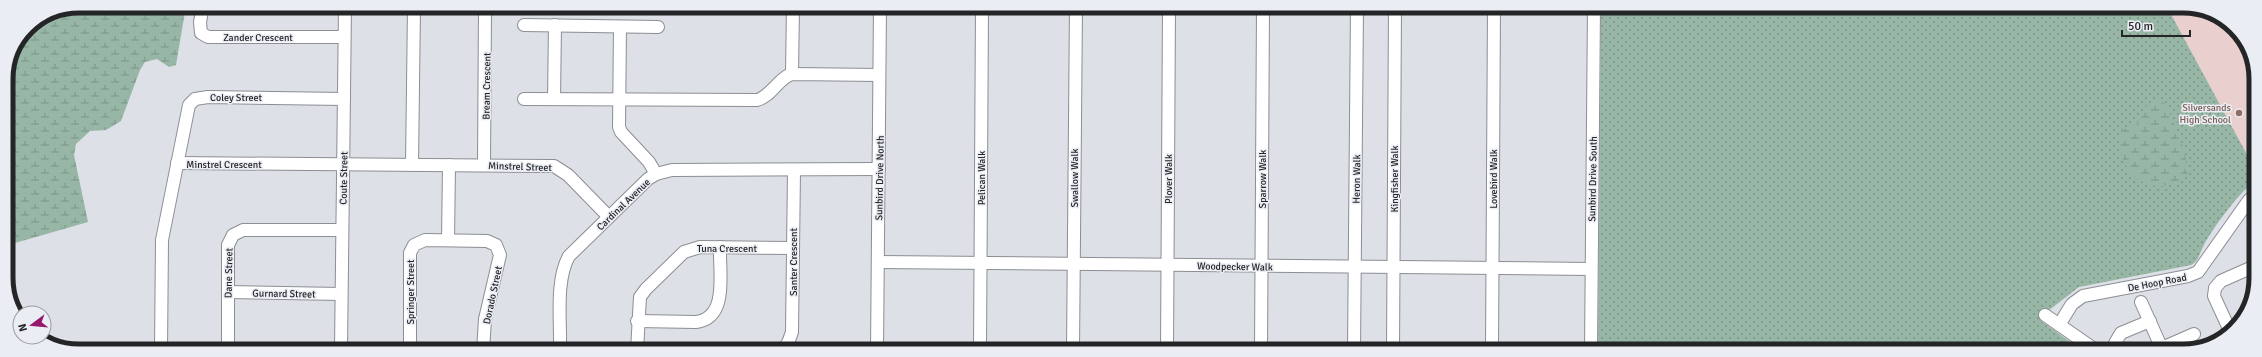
<svg xmlns="http://www.w3.org/2000/svg" width="2262" height="357" viewBox="0 0 2262 357" font-family="Signika,sans-serif">
<style>
.education{fill:#eacfcf}
.grass{fill:url(#grass-dots)}
.wetland{fill:url(#wetland-marsh)}
.lines{fill:none;stroke-linecap:round;stroke-linejoin:round}
.minor-casing{stroke:#8b8e93;stroke-width:14}
.minor{stroke:#fff;stroke-width:12}
.education-dot{fill:#8d6e63;stroke:#eaedf3;stroke-width:1.5}
.labels{text-anchor:middle;stroke-width:3;stroke-linejoin:round;paint-order:stroke}
.street-label{font-size:10px;fill:#242527;stroke:#eaedf3}
.education-label{font-size:10px;fill:#785e54;stroke:#eaedf3;text-anchor:end}
.rim{fill:none;stroke:#242527;stroke-width:5}
</style>
<defs>
<pattern id="grass-dots" width="8" height="8" patternUnits="userSpaceOnUse"><rect width="8" height="8" fill="#97b6a6"/><path d="M2 2h.1M6 6h.1" fill="none" stroke="#7b9487" stroke-width="1.8" stroke-linecap="round"/></pattern>
<pattern id="wetland-marsh" width="20" height="14" patternUnits="userSpaceOnUse"><rect width="20" height="14" fill="#97b6a6"/><path d="M1 5h8M5 5V1M11 12h8M15 12V8" fill="none" stroke="#7b9487"/></pattern>
</defs>
<rect width="100%" height="100%" fill="#dde0e6"/>
<polygon class="education" points="2167,7 2192,7 2231,24 2255,65 2255,161 2251,162"/>
<path class="grass" d="M1601,6L2167,7L2251,162L2253,183C2239,192 2210,232 2203,247C2199,254 2199,261 2191,265L2079,287L2048,311L2041,321L2083,351H1598Z"/>
<g class="wetland">
<polygon points="79,6 186,6 176,65 169,67 157,59 145,62 140,70 121,121 106,130 90,131 76,144 74,155 88,222 8,245 6,79 12,51 28,27 51,11"/>
<path d="M2154,99L2166,104L2184,149L2188,176C2164,193 2138,189 2124,162C2120,154 2120,140 2119,131L2137,124L2144,108Z"/>
</g>
<g class="lines">
<g class="minor-casing">
<g id="minor">
<polyline points="203,6 200,22 201,33 208,37 344,37"/>
<polyline points="524,25 658,27"/>
<polyline points="620,27 619,127 621,132 649,162 656,174"/>
<polyline points="792,74 793,6"/>
<path d="M524,99L757,100C772,96 778,78 792,74L879,75"/>
<polyline points="554,99 555,25"/>
<polyline points="177,163 554,166 568,175 609,217"/>
<polyline points="412,165 414,6"/>
<polyline points="484,165 485,6"/>
<polyline points="448,240 449,165"/>
<polyline points="878,262 1591,269"/>
<polyline points="228,292 341,294"/>
<polyline points="2141,302 2163,351"/>
<polyline points="2045,315 2097,351"/>
<path d="M637,321L696,322C729,318 719,272 720,247"/>
<polyline points="2059,325 2072,304 2083,296 2188,276 2198,272 2249,200 2255,195"/>
<polyline points="2231,333 2214,296 2215,288 2221,281 2255,266"/>
<polyline points="2115,343 2121,333 2150,321"/>
<polyline points="2162,348 2194,334"/>
<polyline points="161,350 162,240 189,105 195,99 208,97 344,99"/>
<polyline points="228,350 228,245 233,235 243,230 342,230"/>
<polyline points="341,350 345,6"/>
<polyline points="410,350 410,253 414,245 425,240 487,241 496,245 500,255 485,319 483,351"/>
<path d="M560,351C561,323 555,280 569,256L648,179L656,174L672,170L879,169"/>
<polyline points="637,351 640,297 646,289 684,252 700,247 792,248"/>
<polyline points="781,351 788,343 792,332 794,171"/>
<polyline points="877,351 880,6"/>
<polyline points="980,351 982,6"/>
<polyline points="1073,351 1076,6"/>
<polyline points="1167,351 1169,6"/>
<polyline points="1261,351 1263,6"/>
<polyline points="1354,351 1357,6"/>
<polyline points="1393,351 1395,6"/>
<polyline points="1492,351 1494,6"/>
<polyline points="1591,351 1594,6"/>
<polyline points="1674,351 1787,351"/>
</g>
</g>
<use href="#minor" class="minor"/>
</g>
<circle class="education-dot" cx="2239" cy="113" r="4"/>
<g class="labels">
<g class="street-label">
<text x="258" y="41">Zander Crescent</text>
<text transform="translate(486 86) rotate(-89)" y="4">Bream Crescent</text>
<text x="236" y="101">Coley Street</text>
<text x="224" y="168">Minstrel Crescent</text>
<text transform="translate(520 166) rotate(2)" y="4">Minstrel Street</text>
<text transform="translate(343 178) rotate(-89)" y="4">Coute Street</text>
<text transform="translate(879 178) rotate(-89)" y="4">Sunbird Drive North</text>
<text transform="translate(981 178) rotate(-90)" y="4">Pelican Walk</text>
<text transform="translate(1074 178) rotate(-90)" y="4">Swallow Walk</text>
<text transform="translate(1168 179) rotate(-90)" y="4">Plover Walk</text>
<text transform="translate(1262 179) rotate(-90)" y="4">Sparrow Walk</text>
<text transform="translate(1356 179) rotate(-89)" y="4">Heron Walk</text>
<text transform="translate(1394 179) rotate(-90)" y="4">Kingfisher Walk</text>
<text transform="translate(1493 179) rotate(-90)" y="4">Lovebird Walk</text>
<text transform="translate(1592 179) rotate(-89)" y="4">Sunbird Drive South</text>
<text transform="translate(623 204) rotate(-44)" y="4">Cardinal Avenue</text>
<text x="727" y="252">Tuna Crescent</text>
<text transform="translate(793 262) rotate(-90)" y="4">Santer Crescent</text>
<text transform="translate(1235 266) rotate(1)" y="4">Woodpecker Walk</text>
<text transform="translate(228 273) rotate(-89)" y="4">Dane Street</text>
<text transform="translate(2157 282) rotate(-11)" y="4">De Hoop Road</text>
<text transform="translate(410 292) rotate(-90)" y="4">Springer Street</text>
<text transform="translate(284 293) rotate(1)" y="4">Gurnard Street</text>
<text transform="translate(492 295) rotate(-78)" y="4">Dorado Street</text>
</g>
<g class="education-label">
<text x="2231" y="111">Silversands<tspan x="2231" dy="12">High School</tspan></text>
</g>
</g>
<path d="M0 0H2262V357H0ZM79 13H2183A66 66 0 0 1 2249 79V278A66 66 0 0 1 2183 344H79A66 66 0 0 1 13 278V79A66 66 0 0 1 79 13Z" fill="#eaedf3" fill-rule="evenodd"/>
<path class="rim" d="M79 13H2183A66 66 0 0 1 2249 79V278A66 66 0 0 1 2183 344H79A66 66 0 0 1 13 278V79A66 66 0 0 1 79 13Z"/>
<g transform="translate(32 325) rotate(254)"><circle r="19" fill="#eaedf3" stroke="#9b9da1"/>
<path d="M0-3L7 15L0 10L-7 15Z" fill="#96176f"/>
<text y="-6" font-size="11" font-weight="bold" text-anchor="middle" fill="#242527">N</text>
</g>
<path d="M2122 30v6h68v-6" fill="none" stroke="#242527" stroke-width="2"/>
<text x="2128" y="30" font-size="12" fill="#242527" stroke="#eaedf3" stroke-width="3" paint-order="stroke">50 m</text>
</svg>
